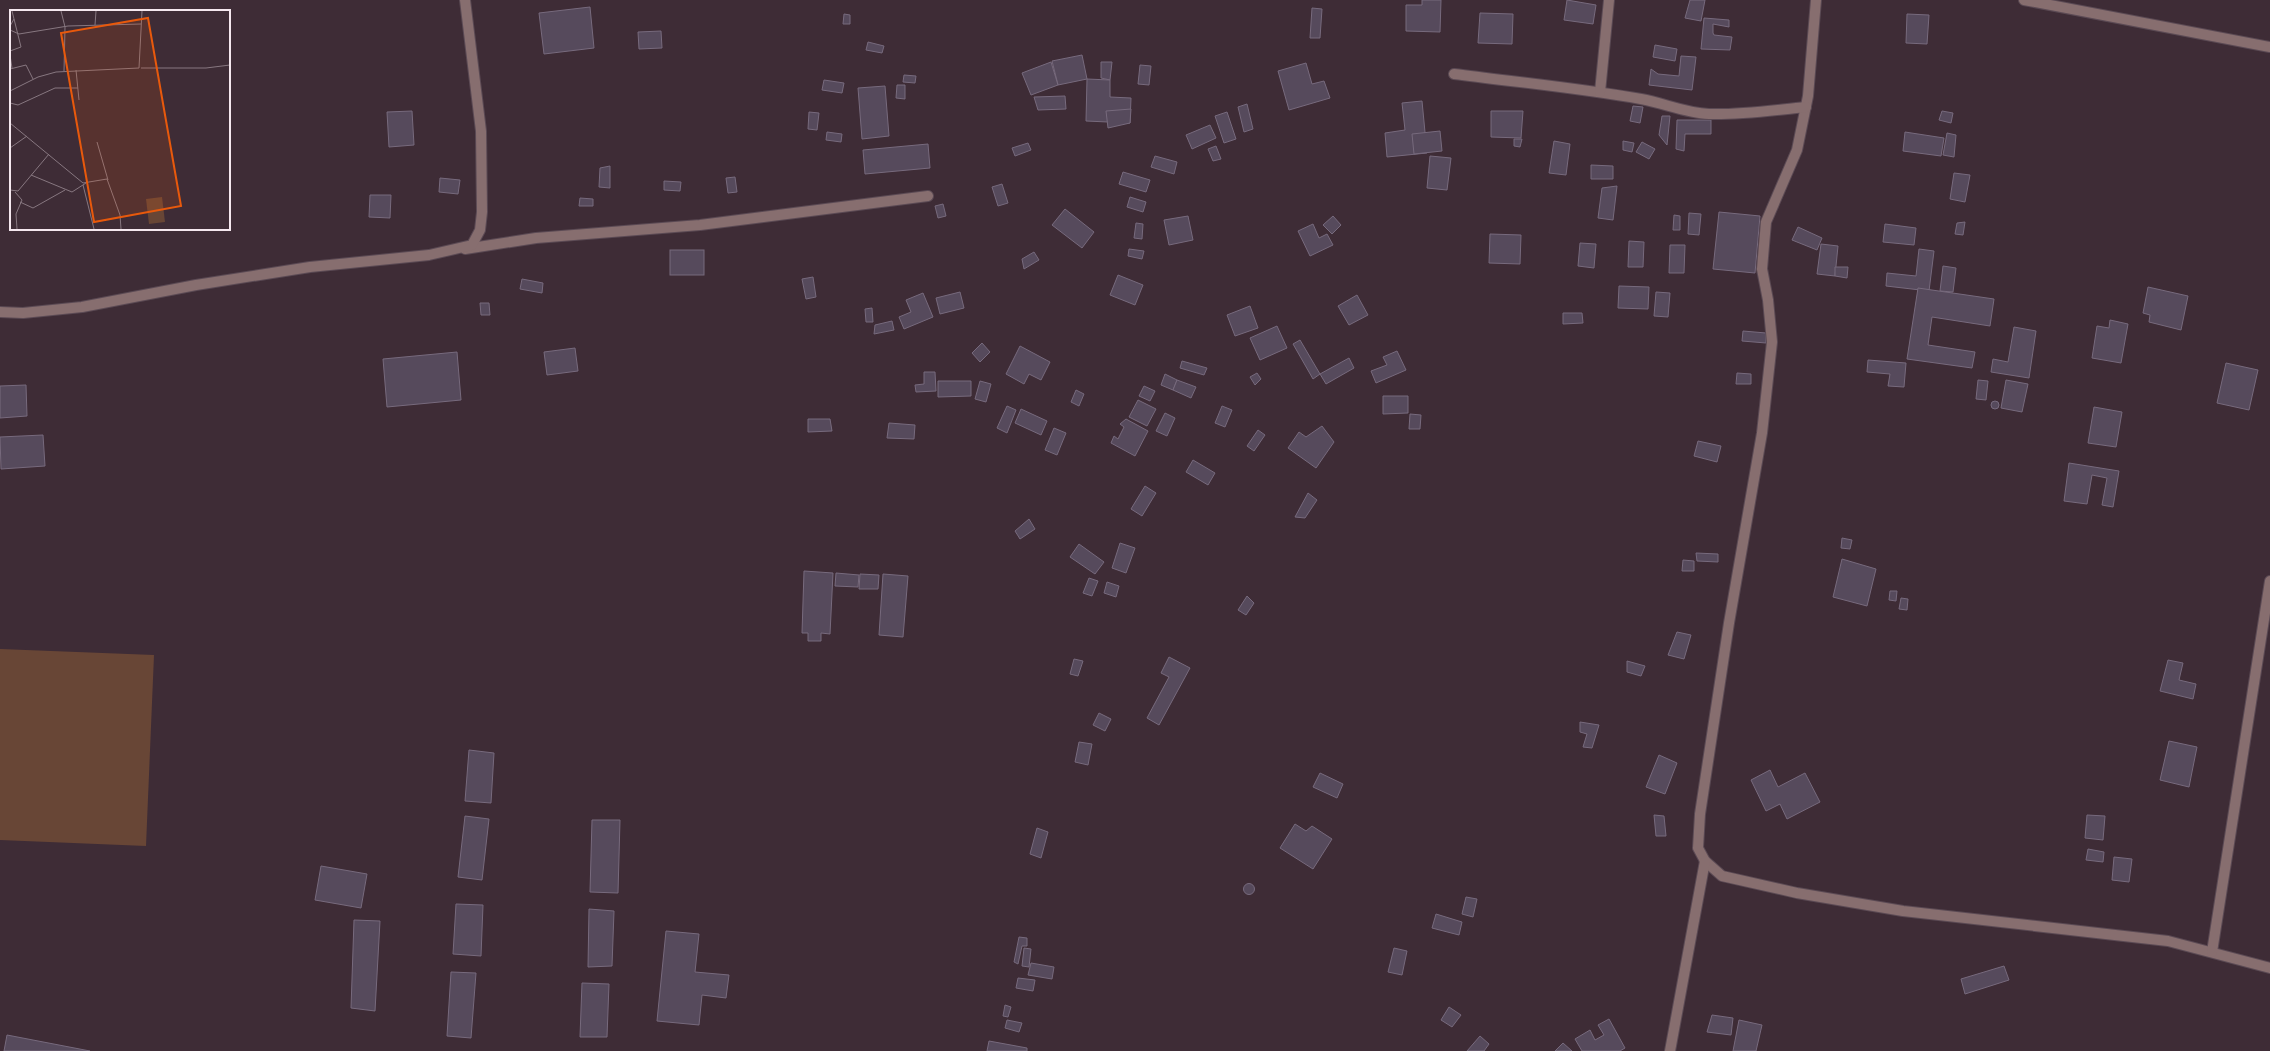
<svg xmlns="http://www.w3.org/2000/svg" width="2270" height="1051" viewBox="0 0 2270 1051" font-family="'Varela Round',sans-serif">
<style>
.green{fill:#684636}
.building{fill:#564a5c;stroke:#776a7d}
.lines{fill:none;stroke-linecap:round;stroke-linejoin:round}
.minor-casing{stroke:#5b4a54;stroke-width:12}
.minor{stroke:#876e6f;stroke-width:10}
.inset-road{fill:none;stroke:#877780;stroke-width:1}
.view{fill:#e8590c;fill-opacity:0.15;stroke:#e8590c;stroke-width:2}
.inset-edge{fill:none;stroke:#f5e8ef;stroke-width:2}
</style>
<rect width="100%" height="100%" fill="#3e2c36"/>
<polygon class="green" points="0,649 154,655 146,846 0,840"/>
<g class="building">
<polygon points="1422,0 1441,0 1440,32 1406,31 1406,5 1422,5"/>
<polygon points="1567,0 1596,5 1593,24 1564,20"/>
<polygon points="1690,0 1705,0 1701,21 1685,18"/>
<polygon points="590,7 594,48 544,54 539,13"/>
<polygon points="1312,8 1322,9 1320,38 1310,38"/>
<polygon points="1480,13 1513,14 1512,44 1478,43"/>
<polygon points="844,14 850,15 850,24 843,24"/>
<polygon points="1907,14 1929,15 1927,44 1906,43"/>
<polygon points="1704,18 1729,20 1729,27 1713,24 1713,33 1714,35 1732,37 1730,50 1701,49"/>
<polygon points="661,31 662,48 639,49 638,32"/>
<polygon points="868,42 884,46 882,53 866,50"/>
<polygon points="1655,45 1677,49 1675,61 1653,57"/>
<polygon points="1082,55 1087,79 1058,85 1052,61"/>
<polygon points="1681,56 1696,57 1692,90 1649,85 1651,69 1658,74 1679,76"/>
<polygon points="1051,62 1058,85 1031,95 1022,73"/>
<polygon points="1101,62 1112,62 1110,80 1101,78"/>
<polygon points="1306,63 1312,84 1324,81 1330,98 1289,110 1278,71"/>
<polygon points="1140,65 1151,66 1149,85 1138,84"/>
<polygon points="904,75 916,76 915,83 903,82"/>
<polygon points="1087,79 1110,80 1110,97 1131,98 1130,123 1086,121"/>
<polygon points="824,80 844,83 842,93 822,90"/>
<polygon points="897,85 905,85 905,99 896,98"/>
<polygon points="885,86 889,136 862,139 858,88"/>
<polygon points="1065,96 1066,109 1038,110 1034,97"/>
<polygon points="1422,101 1427,153 1387,157 1385,133 1405,130 1402,103"/>
<polygon points="1247,104 1253,129 1244,132 1238,107"/>
<polygon points="1633,106 1643,107 1640,123 1630,121"/>
<polygon points="1131,109 1130,123 1108,128 1106,111"/>
<polygon points="412,111 414,145 389,147 387,112"/>
<polygon points="1491,111 1523,111 1521,138 1491,137"/>
<polygon points="1942,111 1953,113 1951,123 1939,120"/>
<polygon points="809,112 819,113 817,130 808,129"/>
<polygon points="1227,112 1236,139 1224,143 1215,116"/>
<polygon points="1662,116 1670,116 1667,145 1659,135"/>
<polygon points="1677,120 1711,120 1711,134 1685,134 1684,151 1676,149"/>
<polygon points="1210,125 1216,138 1192,149 1186,135"/>
<polygon points="1440,131 1442,151 1414,154 1412,134"/>
<polygon points="827,132 842,134 841,142 826,140"/>
<polygon points="1905,132 1944,138 1941,156 1903,151"/>
<polygon points="1947,133 1956,135 1954,157 1943,155"/>
<polygon points="1514,139 1522,139 1520,147 1514,146"/>
<polygon points="1554,141 1570,144 1566,175 1549,173"/>
<polygon points="1623,141 1634,143 1632,152 1623,150"/>
<polygon points="1642,142 1655,149 1649,159 1636,152"/>
<polygon points="1028,143 1031,150 1015,156 1012,148"/>
<polygon points="928,144 930,168 865,174 863,150"/>
<polygon points="1216,146 1221,159 1213,161 1208,149"/>
<polygon points="1155,156 1177,162 1174,174 1151,167"/>
<polygon points="1430,156 1451,158 1447,190 1427,188"/>
<polygon points="1591,165 1613,166 1613,179 1591,179"/>
<polygon points="610,166 610,188 599,187 600,168"/>
<polygon points="1123,172 1150,180 1146,192 1119,184"/>
<polygon points="1954,173 1970,175 1965,202 1950,199"/>
<polygon points="735,177 737,192 728,193 726,178"/>
<polygon points="440,178 460,180 458,194 439,192"/>
<polygon points="664,181 681,182 680,191 664,190"/>
<polygon points="1002,184 1008,203 998,206 992,187"/>
<polygon points="1617,186 1613,220 1598,218 1602,188"/>
<polygon points="370,195 391,195 390,218 369,217"/>
<polygon points="1130,197 1146,202 1143,212 1127,207"/>
<polygon points="580,198 593,199 593,206 579,206"/>
<polygon points="943,204 946,216 938,218 935,206"/>
<polygon points="1065,209 1094,232 1082,248 1052,225"/>
<polygon points="1719,212 1760,216 1755,273 1713,269"/>
<polygon points="1689,213 1701,214 1699,235 1688,234"/>
<polygon points="1674,215 1680,216 1680,230 1673,230"/>
<polygon points="1188,216 1193,240 1169,245 1164,220"/>
<polygon points="1333,216 1341,225 1332,234 1323,225"/>
<polygon points="1965,222 1963,235 1955,234 1957,223"/>
<polygon points="1136,223 1143,224 1142,239 1134,238"/>
<polygon points="1313,224 1319,238 1327,234 1333,245 1310,256 1298,231"/>
<polygon points="1885,224 1916,228 1914,245 1883,242"/>
<polygon points="1798,227 1822,238 1817,250 1792,240"/>
<polygon points="1490,234 1521,235 1520,264 1489,263"/>
<polygon points="1629,241 1644,242 1643,267 1628,267"/>
<polygon points="1580,243 1596,244 1594,268 1578,266"/>
<polygon points="1821,244 1838,246 1835,276 1817,274"/>
<polygon points="1670,245 1685,245 1684,273 1669,273"/>
<polygon points="1129,249 1144,251 1142,259 1128,256"/>
<polygon points="1919,249 1934,251 1929,291 1886,286 1887,273 1916,276"/>
<rect x="670" y="250" width="34" height="25"/>
<polygon points="1034,252 1039,260 1024,269 1022,259"/>
<polygon points="1943,266 1956,268 1953,292 1940,291"/>
<polygon points="1835,267 1848,267 1847,278 1835,276"/>
<polygon points="1118,275 1143,285 1135,305 1110,295"/>
<polygon points="813,277 816,297 806,299 802,279"/>
<polygon points="522,279 543,283 542,293 520,289"/>
<polygon points="1619,286 1649,287 1648,309 1618,308"/>
<polygon points="2148,287 2188,296 2181,330 2149,322 2150,315 2143,313"/>
<polygon points="1918,288 1994,299 1990,326 1932,317 1928,345 1975,352 1972,368 1907,359"/>
<polygon points="960,292 964,308 940,314 936,298"/>
<polygon points="1656,292 1670,293 1668,317 1654,316"/>
<polygon points="923,293 933,317 904,329 899,317 911,312 906,300"/>
<polygon points="1357,295 1368,315 1349,325 1338,306"/>
<polygon points="480,303 489,303 490,315 481,315"/>
<polygon points="1250,306 1258,328 1235,336 1227,315"/>
<polygon points="872,308 873,322 866,322 865,309"/>
<polygon points="1563,313 1582,313 1583,323 1563,324"/>
<polygon points="2110,320 2128,324 2121,363 2092,358 2097,326 2109,328"/>
<polygon points="892,321 894,330 874,334 875,325"/>
<polygon points="1277,326 1287,348 1260,360 1250,338"/>
<polygon points="2014,327 2036,331 2029,378 1991,372 1993,359 2008,362"/>
<polygon points="1743,331 1766,333 1766,343 1742,341"/>
<polygon points="1300,340 1320,374 1313,379 1293,344"/>
<polygon points="982,343 990,352 980,362 972,353"/>
<polygon points="1020,346 1050,362 1041,380 1029,374 1024,384 1006,374"/>
<polygon points="575,348 578,371 547,375 544,352"/>
<polygon points="1397,351 1406,370 1376,383 1371,371 1387,365 1383,357"/>
<polygon points="457,352 461,400 387,407 383,359"/>
<polygon points="1349,358 1354,368 1326,384 1320,374"/>
<polygon points="1868,360 1906,363 1904,387 1888,386 1890,374 1867,372"/>
<polygon points="1182,361 1207,368 1204,375 1180,368"/>
<polygon points="2226,363 2258,370 2249,410 2217,403"/>
<polygon points="924,372 935,372 936,391 916,392 915,385 924,384"/>
<polygon points="1257,373 1261,379 1255,385 1250,377"/>
<polygon points="1737,373 1751,374 1751,384 1736,384"/>
<polygon points="1165,374 1177,380 1173,390 1161,385"/>
<polygon points="1177,380 1196,387 1191,398 1173,390"/>
<polygon points="1978,380 1988,381 1986,400 1976,399"/>
<polygon points="2006,380 2028,384 2022,412 2001,408"/>
<polygon points="938,381 971,381 971,396 938,397"/>
<polygon points="980,381 991,384 986,402 975,399"/>
<polygon points="26,385 27,416 0,418 0,386"/>
<polygon points="1144,386 1155,391 1150,401 1139,396"/>
<polygon points="1076,390 1084,394 1079,406 1071,402"/>
<polygon points="1383,396 1408,396 1408,413 1383,414"/>
<polygon points="1138,400 1156,409 1147,426 1129,417"/>
<circle cx="1995" cy="405" r="4"/>
<polygon points="1007,406 1016,410 1007,433 997,428"/>
<polygon points="1222,406 1232,410 1225,427 1215,423"/>
<polygon points="2094,407 2122,412 2116,447 2088,443"/>
<polygon points="1021,409 1047,421 1041,435 1015,423"/>
<polygon points="1165,413 1175,418 1167,436 1156,431"/>
<polygon points="1410,414 1421,415 1420,429 1409,429"/>
<polygon points="808,419 830,419 832,431 808,432"/>
<polygon points="1126,419 1148,431 1135,456 1111,443 1114,436 1118,439 1124,427 1120,424"/>
<polygon points="889,423 915,425 914,439 887,438"/>
<polygon points="1322,426 1334,442 1316,468 1288,448 1299,432 1306,437"/>
<polygon points="1054,428 1066,433 1057,455 1045,450"/>
<polygon points="1258,430 1265,435 1254,451 1247,446"/>
<polygon points="43,435 45,466 1,469 0,437"/>
<polygon points="1698,441 1721,446 1717,462 1694,456"/>
<polygon points="1193,460 1215,473 1208,485 1186,472"/>
<polygon points="2069,463 2119,471 2113,507 2102,505 2107,478 2092,475 2087,504 2064,501"/>
<polygon points="1145,486 1156,493 1142,516 1131,509"/>
<polygon points="1308,493 1317,500 1305,518 1295,517"/>
<polygon points="1029,519 1035,529 1020,539 1015,531"/>
<polygon points="1842,538 1852,540 1850,549 1841,548"/>
<polygon points="1120,543 1135,548 1126,573 1112,568"/>
<polygon points="1079,544 1104,562 1095,574 1070,557"/>
<polygon points="1696,553 1718,554 1718,562 1697,561"/>
<polygon points="1842,559 1876,569 1867,606 1833,597"/>
<polygon points="1683,560 1694,561 1694,571 1682,571"/>
<polygon points="804,571 833,573 830,634 821,633 821,641 808,641 808,633 802,633"/>
<polygon points="836,573 859,575 858,587 835,586"/>
<polygon points="860,574 879,575 878,589 859,589"/>
<polygon points="883,574 908,576 903,637 879,635"/>
<polygon points="1089,578 1098,581 1092,596 1083,593"/>
<polygon points="1107,582 1119,586 1116,597 1104,593"/>
<polygon points="1890,591 1897,591 1896,601 1889,600"/>
<polygon points="1247,596 1254,603 1246,615 1238,610"/>
<polygon points="1901,598 1908,599 1907,610 1899,609"/>
<polygon points="1677,632 1691,635 1684,659 1668,655"/>
<polygon points="1169,657 1190,668 1159,725 1147,718 1169,677 1161,673"/>
<polygon points="1074,659 1083,661 1078,676 1070,674"/>
<polygon points="2168,660 2183,663 2179,680 2196,684 2193,699 2160,691"/>
<polygon points="1627,661 1645,666 1641,676 1627,672"/>
<polygon points="1099,713 1111,719 1105,731 1093,725"/>
<polygon points="1580,722 1599,725 1592,748 1583,747 1587,734 1580,732"/>
<polygon points="2169,741 2197,747 2189,787 2160,780"/>
<polygon points="1079,742 1092,744 1088,765 1075,762"/>
<polygon points="469,750 494,753 491,803 465,801"/>
<polygon points="1659,755 1677,763 1665,794 1646,787"/>
<polygon points="1770,770 1778,787 1805,773 1820,802 1787,819 1780,804 1766,811 1751,780"/>
<polygon points="1320,773 1343,784 1337,798 1313,787"/>
<polygon points="1654,815 1664,816 1666,836 1656,836"/>
<polygon points="2087,815 2105,816 2103,840 2085,838"/>
<polygon points="465,816 489,819 482,880 458,877"/>
<polygon points="592,820 620,820 618,893 590,892"/>
<polygon points="1295,824 1306,831 1312,826 1332,839 1313,869 1280,848"/>
<polygon points="1037,828 1048,832 1041,858 1030,854"/>
<polygon points="2088,849 2104,852 2103,862 2086,860"/>
<polygon points="2114,857 2132,859 2129,882 2112,880"/>
<polygon points="321,866 367,874 361,908 315,900"/>
<circle cx="1249" cy="889" r="5.5"/>
<polygon points="1466,897 1477,899 1473,917 1462,914"/>
<polygon points="456,904 483,905 481,956 453,954"/>
<polygon points="589,909 614,911 612,966 588,967"/>
<polygon points="1436,914 1462,922 1459,935 1432,928"/>
<polygon points="354,920 380,921 375,1011 351,1008"/>
<polygon points="666,931 699,934 695,972 729,975 726,998 702,995 699,1025 657,1021"/>
<polygon points="1019,937 1027,938 1027,946 1022,946 1018,964 1014,962"/>
<polygon points="1024,948 1031,949 1029,967 1022,966"/>
<polygon points="1394,948 1407,951 1402,975 1388,972"/>
<polygon points="1031,963 1054,967 1052,979 1028,975"/>
<polygon points="2004,966 2009,980 1965,994 1961,979"/>
<polygon points="451,972 476,973 471,1038 447,1036"/>
<polygon points="1018,978 1035,980 1033,991 1016,988"/>
<polygon points="582,983 609,984 607,1037 580,1037"/>
<polygon points="1005,1005 1011,1007 1008,1017 1003,1016"/>
<polygon points="1449,1007 1461,1015 1452,1027 1441,1020"/>
<polygon points="1712,1015 1733,1018 1731,1035 1707,1032"/>
<polygon points="1609,1019 1625,1048 1620,1051 1582,1051 1575,1039 1590,1030 1595,1040 1604,1035 1598,1025"/>
<polygon points="1007,1020 1022,1023 1019,1032 1005,1028"/>
<polygon points="1739,1020 1762,1025 1756,1051 1733,1051"/>
<polygon points="7,1035 90,1051 4,1051"/>
<polygon points="1480,1036 1489,1044 1484,1051 1467,1051"/>
<polygon points="989,1041 1027,1048 1027,1051 987,1051"/>
<polygon points="1563,1043 1572,1051 1555,1051"/>
</g>
<g class="lines">
<g class="minor-casing">
<g id="minor">
<polyline points="1816,0 1808,96 1797,150 1766,222 1762,269 1768,300 1772,342 1762,433 1729,623 1700,814 1698,848 1705,861 1722,876 1797,893 1903,911 2168,941 2270,968"/>
<polyline points="2024,0 2270,47"/>
<path d="M1454,74C1516,82 1579,88 1641,99C1664,103 1685,113 1709,114C1741,115 1774,110 1806,107"/>
<polyline points="1600,92 1609,0"/>
<polyline points="465,249 536,238 700,225 928,196"/>
<polyline points="0,312 23,313 82,307 196,285 310,267 429,255 472,245 480,230 482,212 481,131 465,0"/>
<polyline points="2212,952 2270,581"/>
<polyline points="1670,1051 1705,861"/>
</g>
</g>
<use href="#minor" class="minor"/>
</g>
<g transform="translate(10 10)">
<rect width="220" height="220" fill="#3e2c36"/>
<path d="M152,187L155,212L139,214L136,189Z" fill="#684636"/>
<path class="inset-road" d="M51,1L55,17L54,61M85,15L86,1M0,16L4,9L2,1M0,20L9,24L58,16L131,14M0,41L11,37L4,9M0,45L2,58M131,58H196L220,55M0,59L16,55L23,69M66,60L69,90M0,81L28,67L46,62L129,58L132,1M0,93L8,95L45,78H68M0,113L73,173L97,169L110,205L111,219M87,132L98,170M0,138L17,126M21,165L62,182L76,173M73,175L84,219M0,180L8,181L39,144M5,182L12,190L6,204L7,219M10,192L23,198L55,180"/>
<path class="view" d="M138,8L171,196L84,212L51,23Z"/>
<rect width="220" height="220" class="inset-edge"/>
</g>
</svg>
